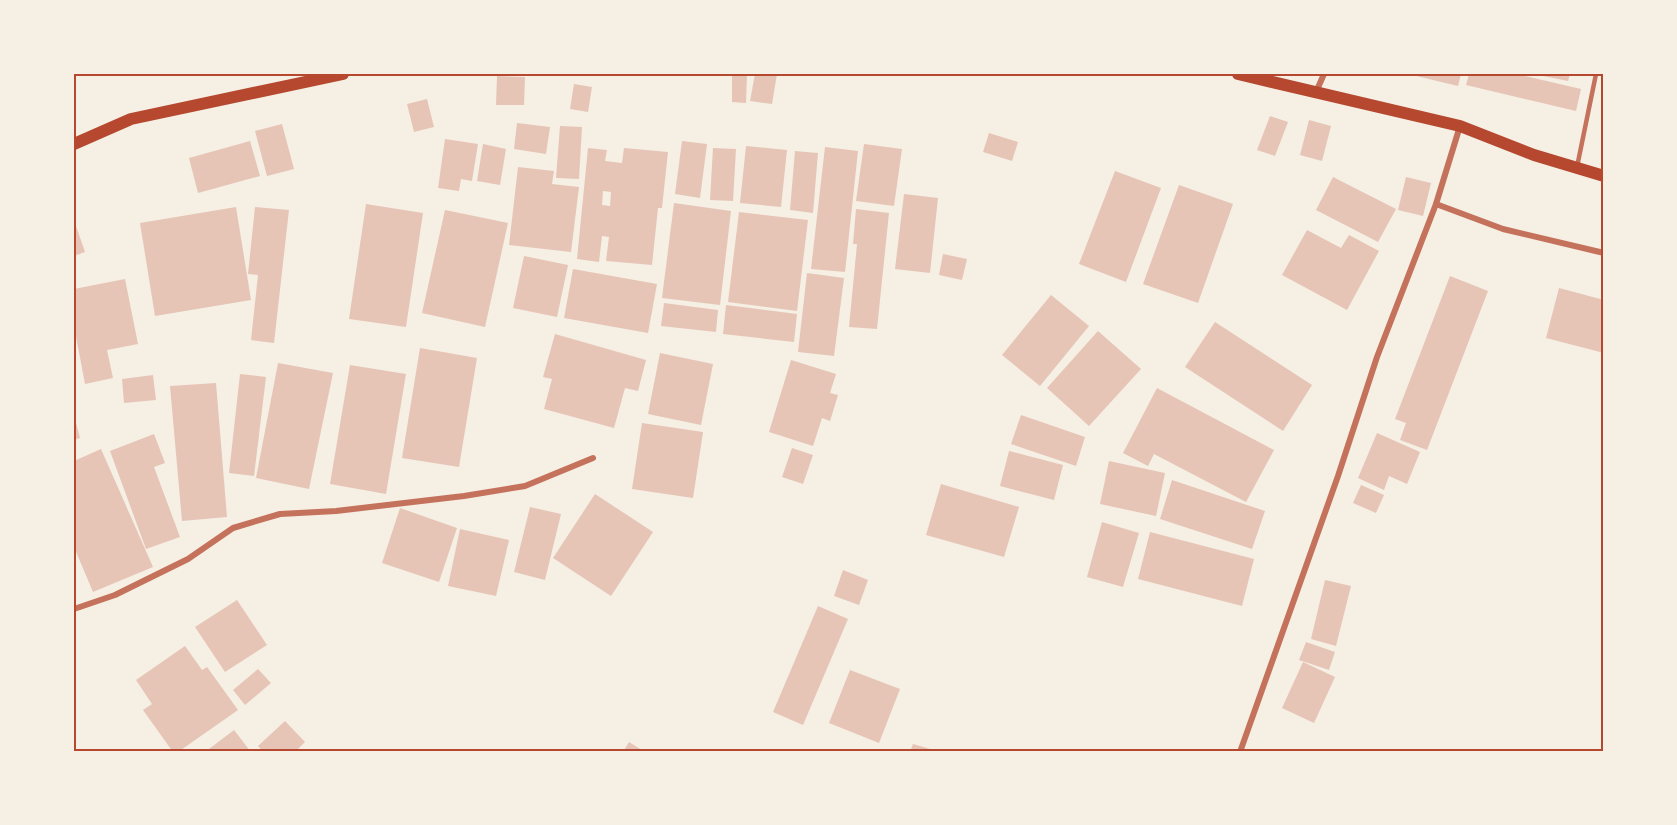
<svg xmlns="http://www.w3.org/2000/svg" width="1677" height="825" viewBox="0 0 1677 825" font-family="Figtree,sans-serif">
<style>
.building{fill:#e6c5b7;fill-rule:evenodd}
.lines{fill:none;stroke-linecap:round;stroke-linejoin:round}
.service{stroke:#c5725c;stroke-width:4.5}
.minor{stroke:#c5725c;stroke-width:6}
.secondary{stroke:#b5482f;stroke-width:12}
.neatline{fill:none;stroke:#b5482f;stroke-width:2}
</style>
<rect width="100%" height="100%" fill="#f6efe4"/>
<g class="building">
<polygon points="732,74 747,74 746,103 732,102"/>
<polygon points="755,74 777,74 772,104 750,101"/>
<polygon points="1408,74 1461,74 1458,86"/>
<polygon points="1469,74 1516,74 1581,89 1576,111 1466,85"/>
<polygon points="1543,74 1570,74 1568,81 1543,76"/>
<polygon points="497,76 525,77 524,105 496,105"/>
<polygon points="574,84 592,87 588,112 570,109"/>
<polygon points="427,99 434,127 414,132 407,104"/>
<polygon points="1270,116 1288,122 1275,156 1257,150"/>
<polygon points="1309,120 1331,126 1322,161 1300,155"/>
<polygon points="517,123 550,127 546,154 514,149"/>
<polygon points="282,124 294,169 267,176 255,131"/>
<polygon points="560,126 582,127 579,179 556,178"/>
<polygon points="989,133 1018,142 1012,161 983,152"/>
<polygon points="445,139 478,144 472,181 461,179 459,191 438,188"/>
<polygon points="250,141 260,176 198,193 189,158"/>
<polygon points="682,141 707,144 700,198 675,194"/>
<polygon points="483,144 506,149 500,185 477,181"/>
<polygon points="864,144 902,149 894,206 856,201"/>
<polygon points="746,146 787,150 781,207 740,203"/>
<polygon points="825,147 858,151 845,272 811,269"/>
<path d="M588,148L607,150L605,161L622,163L624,148L668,152L662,208H658L652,265L606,261L609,237L602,236L599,262L577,259ZM603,191L611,192L610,206L602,205Z"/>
<polygon points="713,148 736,149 733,201 710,200"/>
<polygon points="795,151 818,153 813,213 790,210"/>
<polygon points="518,167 554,171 552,184 579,187 571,252 509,245"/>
<polygon points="1115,171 1161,188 1126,282 1079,264"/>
<polygon points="1333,177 1396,209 1378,242 1316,210"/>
<polygon points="1406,177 1431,183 1423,216 1398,210"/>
<polygon points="1179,185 1233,204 1198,303 1143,284"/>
<polygon points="904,194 938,198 930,273 895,269"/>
<polygon points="674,203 731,211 720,305 662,298"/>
<polygon points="366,204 423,213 406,327 349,319"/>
<polygon points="236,207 251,300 155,316 140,223"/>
<polygon points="255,207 289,210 274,343 251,340 258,275 248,274"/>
<polygon points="856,209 889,213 877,329 849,327 857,244 853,244"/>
<polygon points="445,210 508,223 485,327 422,313"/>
<polygon points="739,212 808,220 797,311 728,302"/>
<polygon points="76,226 85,252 74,256 74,227"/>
<polygon points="1307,230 1341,248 1349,235 1379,251 1347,310 1282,275"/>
<polygon points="943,254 967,259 962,280 939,275"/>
<polygon points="524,256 568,265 557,317 513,308"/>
<polygon points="573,269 657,284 648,333 564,318"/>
<polygon points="807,273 844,278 834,356 798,352"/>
<polygon points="1450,276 1488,291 1427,450 1400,440 1406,423 1395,419"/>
<polygon points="125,279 138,344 107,350 113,378 85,384 74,326 74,289"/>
<polygon points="1559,288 1604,300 1604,353 1546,338"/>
<polygon points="1051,295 1089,326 1040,386 1002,355"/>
<polygon points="664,303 718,310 716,332 661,326"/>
<polygon points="726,305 797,314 794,342 723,334"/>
<polygon points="1215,322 1312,385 1283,431 1185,367"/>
<polygon points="1098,331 1141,369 1089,426 1047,388"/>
<polygon points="555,334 646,360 638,391 625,388 614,428 544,409 552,379 543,377"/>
<polygon points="420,348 477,358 459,467 402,458"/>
<polygon points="660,353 713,364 701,425 648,414"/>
<polygon points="791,360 836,374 830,393 838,395 830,421 822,418 813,446 769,432"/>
<polygon points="278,363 333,373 309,489 256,478"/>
<polygon points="350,365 406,374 386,494 330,484"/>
<polygon points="240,374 266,377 254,476 229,473"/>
<polygon points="153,375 156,400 124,403 122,379"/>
<polygon points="216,383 227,517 182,521 170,386"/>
<polygon points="1157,388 1274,450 1246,502 1154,454 1148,466 1123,453"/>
<polygon points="74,415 80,438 74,440"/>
<polygon points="1021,415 1085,437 1076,466 1011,444"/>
<polygon points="642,423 703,432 693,498 632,489"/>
<polygon points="1377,433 1420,452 1407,484 1389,476 1384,490 1358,478"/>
<polygon points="154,434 165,463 154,467 180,537 146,549 110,451"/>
<polygon points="792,448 813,455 803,484 782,477"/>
<polygon points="101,449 153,567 93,592 74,547 74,461"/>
<polygon points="1009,451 1063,465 1054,500 1000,486"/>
<polygon points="1109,461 1165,473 1156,516 1100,504"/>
<polygon points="1172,480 1265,511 1252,549 1160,519"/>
<polygon points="941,484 1019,507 1004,557 926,535"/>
<polygon points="1361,485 1384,495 1376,513 1353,503"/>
<polygon points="595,494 653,532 611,596 553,558"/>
<polygon points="530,507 561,514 545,580 514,572"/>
<polygon points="400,508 457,528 439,582 382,563"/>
<polygon points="1102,522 1139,533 1123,587 1087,577"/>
<polygon points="460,529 509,540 496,596 448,586"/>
<polygon points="1150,532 1254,559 1242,606 1138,579"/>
<polygon points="843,570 868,580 859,605 834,596"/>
<polygon points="1325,580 1351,586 1336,646 1311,639"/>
<polygon points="237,600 267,645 225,672 195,627"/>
<polygon points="818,606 848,619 803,725 773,712"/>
<polygon points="1306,642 1335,652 1329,670 1299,660"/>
<polygon points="185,646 202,670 207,667 238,710 178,752 173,752 143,710 152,704 136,680"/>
<polygon points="1303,662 1335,677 1314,723 1282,708"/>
<polygon points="258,669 271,683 245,705 233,690"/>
<polygon points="850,670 900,689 879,743 829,723"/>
<polygon points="285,721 305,742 295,752 263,752 258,746"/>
<polygon points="234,730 251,752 205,752"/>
<polygon points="629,742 645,752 623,752"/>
<polygon points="913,744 937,751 937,752 910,752"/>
</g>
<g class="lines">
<polyline class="service" points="1577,167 1596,74"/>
<g class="minor">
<polyline points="1316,92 1324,74"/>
<polyline points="1436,204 1503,229 1604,253"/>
<polyline points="74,609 115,595 188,559 233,528 280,514 336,511 464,496 525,486 593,458"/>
<polyline points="1240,752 1338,476 1377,357 1436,204 1460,126"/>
</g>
<g class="secondary">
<polyline points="1238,74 1460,126 1534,155 1604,176"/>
<polyline points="74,144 131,119 343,74"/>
</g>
</g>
<rect width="1677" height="825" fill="none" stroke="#f6efe4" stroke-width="150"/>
<rect x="75" y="75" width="1527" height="675" class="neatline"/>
</svg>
